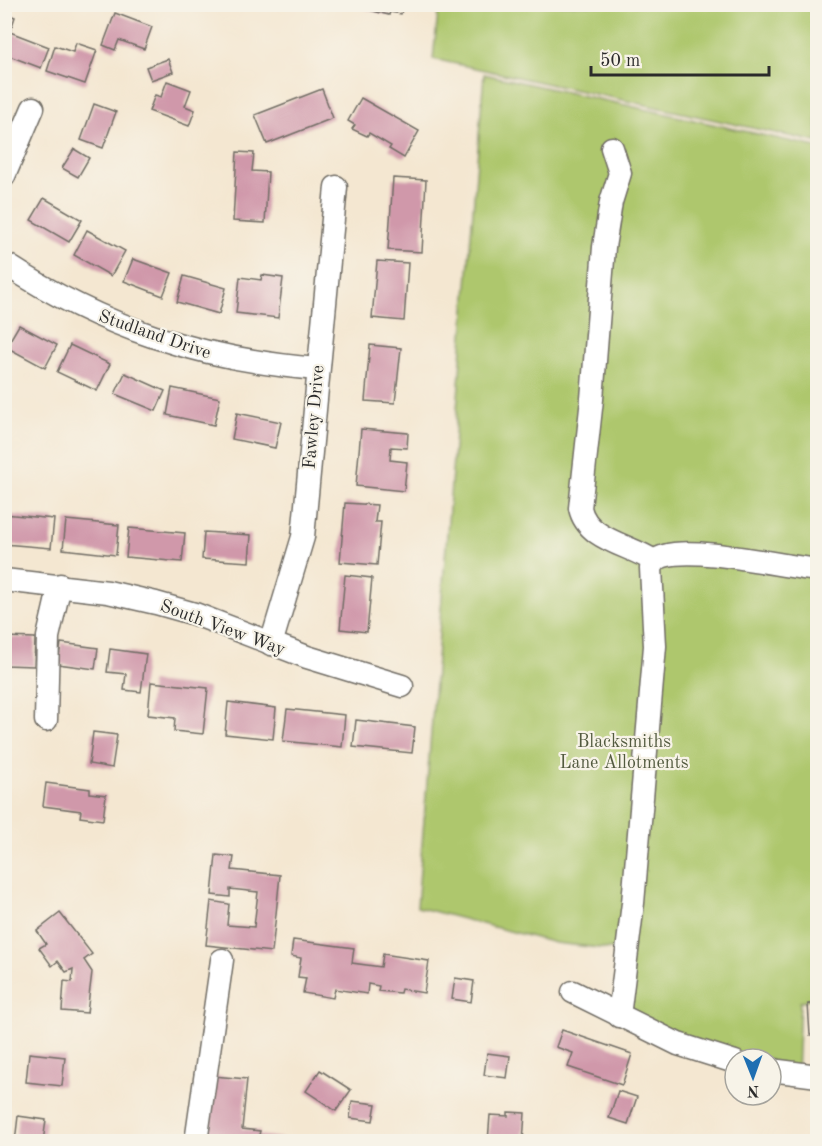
<svg xmlns="http://www.w3.org/2000/svg" width="822" height="1146" viewBox="0 0 822 1146" font-family="'Old Standard TT',serif">
<style>
.green{fill:#aec76d;stroke:#6c794c;stroke-width:1.5}
.building{fill:#d098aa}
.lines{fill:none;stroke-linecap:round;stroke-linejoin:round}
.minor-casing{stroke:#716d65;stroke-width:25}
.minor{stroke:#fff;stroke-width:22}
.labels{text-anchor:middle;stroke-width:4.5;stroke-linejoin:round;paint-order:stroke}
.street-label{font-size:18px;fill:#2b2b2b;stroke:#f7f3e8}
.park-label{font-size:18px;fill:#525a3f;stroke:#f7f3e8}
</style>
<rect width="100%" height="100%" fill="#f7f3e8"/>
<filter id="ink" filterUnits="userSpaceOnUse"><feTurbulence type="fractalNoise" baseFrequency=".0167" numOctaves="2"/><feDisplacementMap in="SourceGraphic" scale="12" xChannelSelector="R" yChannelSelector="G"/><feConvolveMatrix kernelMatrix="1 2 1 2 8 2 1 2 1" color-interpolation-filters="sRGB"/></filter>
<filter id="wash" filterUnits="userSpaceOnUse"><feTurbulence type="fractalNoise" baseFrequency=".008" numOctaves="4" result="noise"/><feDisplacementMap in="SourceGraphic" scale="24" xChannelSelector="R" yChannelSelector="G"/><feGaussianBlur stdDeviation="1.35" result="paint"/><feColorMatrix in="noise" values="0 0 0 0 0 0 0 0 0 0 0 0 0 0 0 0 0 1.4 0 .05"/><feComposite in="paint" operator="in"/></filter>
<g filter="url(#wash)">
<rect width="100%" height="100%" fill="#f4e7d1"/>
<g class="green">
<polygon points="439,5 817,5 817,142 433,59"/>
<polygon points="484,74 817,147 818,996 800,1002 797,1074 771,1070 771,1059 735,1059 619,1016 626,951 555,943 417,907"/>
</g>
<g id="blocks">
<g class="building">
<polygon points="358,4 404,4 401,14 390,12 389,15 357,7"/>
<polygon points="4,13 15,17 10,32 49,47 41,68 4,54"/>
<polygon points="115,13 152,27 144,49 119,40 115,50 103,45"/>
<polygon points="76,43 97,50 85,84 47,71 55,46 73,52"/>
<polygon points="168,59 173,72 151,80 146,67"/>
<polygon points="167,81 191,90 185,106 195,110 189,126 149,111 155,95 161,97"/>
<polygon points="322,89 333,118 267,144 255,115"/>
<polygon points="361,98 419,131 404,158 389,149 391,146 369,133 367,136 352,129 355,125 348,121"/>
<polygon points="94,104 116,112 103,148 81,140"/>
<polygon points="74,149 89,158 78,177 62,168"/>
<polygon points="237,152 254,153 252,171 268,172 265,223 233,221"/>
<polygon points="393,178 426,180 422,252 388,250"/>
<polygon points="44,198 82,220 69,242 31,220"/>
<polygon points="87,230 125,251 111,276 74,255"/>
<polygon points="133,259 172,273 163,296 124,281"/>
<polygon points="377,261 408,263 404,321 372,318"/>
<polygon points="262,275 283,278 278,318 236,313 240,277 261,280"/>
<polygon points="184,276 226,288 219,314 177,302"/>
<polygon points="19,325 57,345 45,368 6,347"/>
<polygon points="70,345 110,364 97,391 57,372"/>
<polygon points="370,345 401,348 395,403 365,401"/>
<polygon points="125,373 165,391 156,411 115,394"/>
<polygon points="172,388 220,398 214,425 167,415"/>
<polygon points="237,413 281,422 275,448 232,439"/>
<polygon points="361,429 408,433 407,448 391,447 390,460 407,462 404,491 356,486"/>
<polygon points="345,503 377,505 375,522 381,522 377,565 340,562"/>
<polygon points="4,514 54,519 51,548 4,544"/>
<polygon points="66,520 119,525 116,555 63,549"/>
<polygon points="129,528 185,533 182,562 126,557"/>
<polygon points="204,532 251,535 249,562 202,559"/>
<polygon points="345,575 372,578 367,632 340,629"/>
<polygon points="4,637 35,638 34,666 4,665"/>
<polygon points="61,643 98,648 95,669 58,664"/>
<polygon points="110,649 146,654 141,692 124,690 126,674 107,672"/>
<polygon points="151,682 208,688 203,734 174,731 175,718 148,715"/>
<polygon points="228,702 276,708 273,739 225,734"/>
<polygon points="287,709 345,715 342,747 283,741"/>
<polygon points="356,720 415,727 412,753 353,747"/>
<polygon points="93,732 117,735 112,768 89,764"/>
<polygon points="46,783 90,789 90,793 106,795 103,820 80,817 81,811 43,806"/>
<polygon points="216,855 234,857 232,870 280,875 272,952 206,945 211,901 229,904 227,925 254,927 258,892 230,889 230,897 212,895"/>
<polygon points="60,913 92,954 84,960 92,972 87,1013 62,1011 64,981 72,982 73,969 66,972 58,961 52,966 39,948 46,944 37,931"/>
<polygon points="293,940 354,948 352,963 381,967 383,954 429,961 424,993 401,989 400,993 378,991 379,986 368,984 367,994 335,989 333,998 303,993 306,978 298,977 301,958 291,956"/>
<polygon points="455,978 474,981 471,1002 452,999"/>
<polygon points="808,1004 818,1004 818,1035 810,1035"/>
<polygon points="562,1030 632,1054 622,1085 568,1067 573,1053 556,1047"/>
<polygon points="29,1053 65,1057 62,1086 26,1082"/>
<polygon points="487,1053 510,1056 507,1078 484,1075"/>
<polygon points="320,1070 351,1090 336,1111 306,1091"/>
<polygon points="213,1076 247,1079 242,1129 260,1131 259,1135 307,1142 203,1142"/>
<polygon points="618,1091 637,1097 628,1124 609,1118"/>
<polygon points="352,1101 376,1104 373,1121 350,1118"/>
<polygon points="508,1112 525,1113 523,1142 488,1142 490,1115 508,1116"/>
<polygon points="18,1116 46,1120 43,1142 15,1142"/>
</g>
</g>
</g>
<g filter="url(#ink)">
<use href="#blocks" fill-opacity="0" stroke="#716d65" stroke-width="1.5"/>
<g class="lines">
<g class="minor-casing">
<g id="minor">
<path d="M612,148L620,173L611,202L604,247L592,399L580,508C587,540 628,544 654,561"/>
<polyline points="4,176 33,108"/>
<path d="M4,263C103,328 200,359 317,369"/>
<polyline points="4,580 108,592 156,603 195,614 307,657 402,686"/>
<polyline points="271,644 303,537 336,187"/>
<polyline points="46,720 48,637 60,585"/>
<polyline points="573,992 678,1044 735,1062"/>
<path d="M619,1016L633,903L655,646L651,568C654,562 657,558 664,556C698,546 779,566 818,570"/>
<polyline points="771,1070 818,1076"/>
<polyline points="196,1142 222,960"/>
</g>
</g>
<use href="#minor" class="minor"/>
</g>
</g>
<g class="labels">
<g class="street-label">
<text transform="translate(155 334) rotate(19)" y="6">Studland Drive</text>
<text transform="translate(313 417) rotate(-85)" y="6">Fawley Drive</text>
<text transform="translate(223 627) rotate(20)" y="6">South View Way</text>
</g>
<g class="park-label">
<text x="624" y="747">Blacksmiths<tspan x="624" dy="21">Lane Allotments</tspan></text>
</g>
</g>
<rect width="822" height="1146" fill="none" stroke="#f7f3e8" stroke-width="24"/>
<g transform="translate(753 1077) rotate(179)"><circle r="28" fill="#f7f3e8" stroke="#a5a39c" stroke-width="1.5"/>
<path d="M0-4.5L10 22L0 15L-10 22Z" fill="#1f6fb2"/>
<text y="-9" font-size="16" font-weight="bold" text-anchor="middle" fill="#2b2b2b">N</text>
</g>
<path d="M591 66v9h178v-9" fill="none" stroke="#2b2b2b" stroke-width="3"/>
<text x="600" y="66" font-size="18" fill="#2b2b2b" stroke="#f7f3e8" stroke-width="4.5" paint-order="stroke">50 m</text>
</svg>
